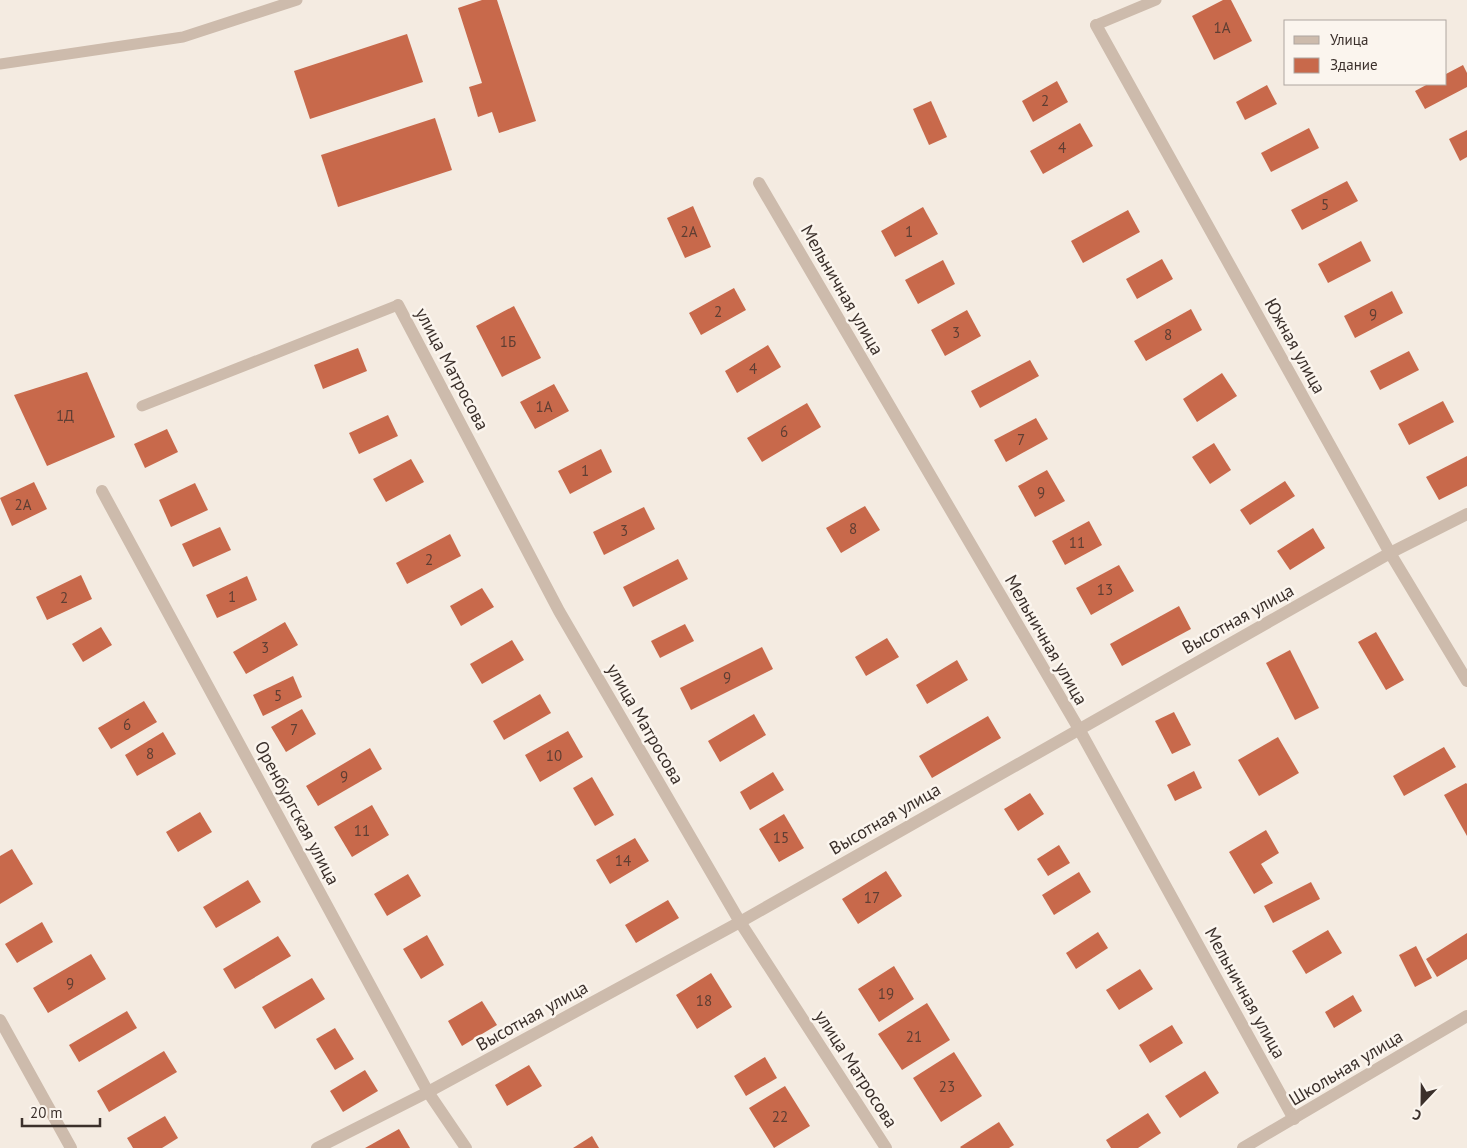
<svg xmlns="http://www.w3.org/2000/svg" width="1467" height="1148" viewBox="0 0 1467 1148" font-family="'PT Sans',sans-serif">
<style>
.building{fill:#c8694b}
.lines{fill:none;stroke-linecap:round;stroke-linejoin:round}
.service{stroke:#cdbbac;stroke-width:11}
.minor{stroke:#cdbbac;stroke-width:12}
.labels{text-anchor:middle;stroke-width:5;stroke-linejoin:round;paint-order:stroke}
.number-label{font-size:15px;fill:#5e3e33}
.street-label{font-size:18px;fill:#3b302b;stroke:#fbf5ee}
</style>
<rect width="100%" height="100%" fill="#f4ebe1"/>
<g class="building">
<polygon points="482,0 497,0 536,121 499,133 492,112 478,117 469,87 482,83 458,8"/>
<polygon points="1223,0 1231,0 1252,41 1214,60 1192,16"/>
<polygon points="407,34 423,82 310,119 294,71"/>
<polygon points="1463,65 1467,73 1467,87 1425,109 1415,91 1428,84 1446,84 1446,74"/>
<polygon points="1057,81 1068,102 1033,122 1022,101"/>
<polygon points="1267,85 1277,104 1245,120 1236,102"/>
<polygon points="931,101 947,137 929,145 913,109"/>
<polygon points="435,118 452,170 338,207 321,155"/>
<polygon points="1080,123 1093,146 1043,174 1030,151"/>
<polygon points="1309,128 1319,148 1271,172 1261,153"/>
<polygon points="1467,130 1467,157 1460,161 1449,139"/>
<polygon points="1347,181 1358,201 1302,230 1291,210"/>
<polygon points="693,206 711,247 685,258 667,218"/>
<polygon points="923,207 938,234 895,257 881,231"/>
<polygon points="1128,210 1140,232 1083,263 1071,241"/>
<polygon points="1361,241 1371,261 1328,283 1318,264"/>
<polygon points="1162,259 1173,279 1137,299 1126,279"/>
<polygon points="943,260 955,284 918,304 905,280"/>
<polygon points="734,288 746,310 701,335 689,313"/>
<polygon points="1392,291 1403,313 1355,338 1344,316"/>
<polygon points="514,306 541,358 502,377 476,326"/>
<polygon points="1191,309 1202,330 1146,361 1134,341"/>
<polygon points="967,310 981,336 945,356 931,330"/>
<polygon points="768,345 781,367 737,393 725,371"/>
<polygon points="358,348 367,371 323,389 314,365"/>
<polygon points="1409,351 1419,370 1380,390 1370,371"/>
<polygon points="1030,360 1039,376 980,408 971,391"/>
<polygon points="87,372 115,437 47,466 14,395"/>
<polygon points="1222,373 1237,396 1197,422 1183,399"/>
<polygon points="554,384 569,411 535,429 520,402"/>
<polygon points="1443,401 1454,422 1409,445 1398,424"/>
<polygon points="807,403 821,427 762,462 747,438"/>
<polygon points="388,415 398,436 359,454 349,433"/>
<polygon points="1036,418 1048,439 1006,462 994,440"/>
<polygon points="167,429 178,452 145,468 134,444"/>
<polygon points="1214,443 1231,470 1210,484 1192,457"/>
<polygon points="601,449 612,472 570,494 558,471"/>
<polygon points="1467,456 1467,486 1439,500 1426,477"/>
<polygon points="411,459 424,482 386,502 373,479"/>
<polygon points="1047,470 1065,501 1035,517 1018,486"/>
<polygon points="1285,481 1295,496 1250,525 1240,510"/>
<polygon points="34,482 47,509 12,526 0,498"/>
<polygon points="195,483 208,510 171,527 159,500"/>
<polygon points="865,506 880,530 841,553 826,528"/>
<polygon points="644,507 655,529 604,555 593,532"/>
<polygon points="1089,521 1102,545 1065,565 1052,541"/>
<polygon points="220,527 231,550 193,567 182,544"/>
<polygon points="1313,528 1325,548 1290,570 1277,551"/>
<polygon points="450,534 461,556 407,584 396,563"/>
<polygon points="678,559 688,579 633,607 623,587"/>
<polygon points="1119,565 1134,591 1091,615 1076,588"/>
<polygon points="81,575 92,599 47,620 36,597"/>
<polygon points="247,576 257,600 217,618 206,595"/>
<polygon points="482,588 494,607 461,626 450,606"/>
<polygon points="1179,606 1191,629 1122,666 1110,644"/>
<polygon points="285,622 298,645 246,674 233,652"/>
<polygon points="685,624 694,641 660,658 651,641"/>
<polygon points="101,627 112,645 83,662 72,644"/>
<polygon points="1376,632 1404,680 1386,690 1358,642"/>
<polygon points="887,638 899,657 866,676 855,657"/>
<polygon points="512,640 524,660 482,684 470,664"/>
<polygon points="762,647 773,669 691,710 680,688"/>
<polygon points="1290,650 1319,708 1295,720 1266,663"/>
<polygon points="957,660 968,680 927,704 916,685"/>
<polygon points="293,676 302,697 263,716 253,695"/>
<polygon points="540,694 551,713 504,740 493,721"/>
<polygon points="144,701 157,722 111,749 98,728"/>
<polygon points="302,709 316,734 286,752 271,727"/>
<polygon points="1174,712 1191,745 1172,754 1155,721"/>
<polygon points="754,714 766,735 720,762 708,741"/>
<polygon points="988,716 1001,738 932,778 919,756"/>
<polygon points="568,731 583,757 540,782 525,755"/>
<polygon points="163,732 176,754 137,776 125,755"/>
<polygon points="1278,737 1299,773 1259,796 1238,760"/>
<polygon points="1444,747 1456,767 1404,796 1393,776"/>
<polygon points="370,748 382,769 318,806 306,786"/>
<polygon points="1194,771 1202,788 1175,801 1167,785"/>
<polygon points="773,772 784,790 750,810 740,792"/>
<polygon points="592,777 614,815 595,826 573,788"/>
<polygon points="1466,783 1467,784 1467,836 1444,795"/>
<polygon points="1030,793 1044,814 1018,831 1004,809"/>
<polygon points="372,805 389,835 352,857 334,827"/>
<polygon points="200,812 212,832 178,852 166,832"/>
<polygon points="784,814 804,848 779,862 759,829"/>
<polygon points="1266,830 1279,853 1261,864 1273,883 1254,894 1229,852"/>
<polygon points="635,838 649,861 610,884 596,860"/>
<polygon points="1059,845 1070,863 1048,876 1037,859"/>
<polygon points="12,849 33,884 0,904 0,856"/>
<polygon points="886,871 902,896 858,924 842,899"/>
<polygon points="1079,872 1091,892 1054,915 1042,895"/>
<polygon points="408,874 421,896 387,916 374,894"/>
<polygon points="248,880 261,902 216,928 203,907"/>
<polygon points="1311,882 1320,899 1273,923 1264,906"/>
<polygon points="668,900 679,918 636,943 625,925"/>
<polygon points="42,922 53,942 17,963 5,944"/>
<polygon points="1328,930 1342,953 1306,974 1292,951"/>
<polygon points="1098,932 1108,948 1076,969 1066,953"/>
<polygon points="1467,933 1467,959 1437,977 1426,959"/>
<polygon points="427,935 444,965 421,979 403,949"/>
<polygon points="278,936 291,956 235,989 223,969"/>
<polygon points="1416,946 1432,978 1415,987 1399,955"/>
<polygon points="91,954 106,979 48,1013 33,988"/>
<polygon points="894,966 914,999 879,1022 858,989"/>
<polygon points="1140,969 1153,989 1119,1010 1106,990"/>
<polygon points="711,973 732,1007 697,1029 676,995"/>
<polygon points="312,978 325,999 275,1029 262,1007"/>
<polygon points="1353,995 1362,1011 1334,1028 1325,1012"/>
<polygon points="482,1001 497,1025 462,1046 448,1021"/>
<polygon points="927,1003 950,1040 902,1070 878,1034"/>
<polygon points="127,1011 137,1028 79,1062 69,1045"/>
<polygon points="1172,1025 1183,1043 1150,1063 1139,1045"/>
<polygon points="335,1028 354,1059 335,1070 316,1039"/>
<polygon points="164,1051 177,1072 109,1112 97,1091"/>
<polygon points="954,1052 982,1096 941,1122 913,1078"/>
<polygon points="765,1057 777,1078 746,1096 734,1076"/>
<polygon points="529,1065 542,1086 507,1106 495,1085"/>
<polygon points="365,1070 378,1091 343,1112 330,1091"/>
<polygon points="1205,1071 1219,1093 1180,1118 1165,1096"/>
<polygon points="785,1086 810,1126 774,1148 749,1108"/>
<polygon points="1148,1113 1161,1133 1138,1148 1111,1148 1106,1140"/>
<polygon points="165,1116 178,1138 162,1148 133,1148 127,1138"/>
<polygon points="999,1122 1014,1145 1009,1148 961,1148 960,1147"/>
<polygon points="399,1129 410,1148 365,1148"/>
<polygon points="592,1136 599,1148 573,1148"/>
</g>
<g class="lines">
<g class="service">
<polyline points="1096,25 1156,0"/>
<polyline points="0,64 183,37 297,0"/>
<polyline points="142,406 398,305"/>
</g>
<g class="minor">
<polyline points="1096,25 1390,553 1467,681"/>
<polyline points="759,183 1079,729 1294,1119"/>
<polyline points="398,305 559,611 740,922 886,1148"/>
<polyline points="102,491 428,1092 466,1148"/>
<polyline points="0,1020 71,1148"/>
<polyline points="317,1148 428,1092 740,922 1390,553 1467,514"/>
<polyline points="1243,1148 1467,1016"/>
</g>
</g>
<g class="labels">
<g class="number-label">
<text x="1222" y="33">1А</text>
<text x="1045" y="106">2</text>
<text x="1062" y="153">4</text>
<text x="1325" y="210">5</text>
<text x="689" y="237">2А</text>
<text x="909" y="237">1</text>
<text x="718" y="317">2</text>
<text x="1373" y="320">9</text>
<text x="956" y="338">3</text>
<text x="1168" y="340">8</text>
<text x="508" y="347">1Б</text>
<text x="753" y="374">4</text>
<text x="544" y="412">1А</text>
<text x="65" y="421">1Д</text>
<text x="784" y="437">6</text>
<text x="1021" y="445">7</text>
<text x="585" y="476">1</text>
<text x="1041" y="498">9</text>
<text x="23" y="510">2А</text>
<text x="853" y="534">8</text>
<text x="624" y="536">3</text>
<text x="1077" y="548">11</text>
<text x="429" y="565">2</text>
<text x="1105" y="595">13</text>
<text x="232" y="602">1</text>
<text x="64" y="603">2</text>
<text x="265" y="653">3</text>
<text x="727" y="683">9</text>
<text x="278" y="701">5</text>
<text x="127" y="730">6</text>
<text x="294" y="735">7</text>
<text x="150" y="759">8</text>
<text x="554" y="761">10</text>
<text x="344" y="782">9</text>
<text x="362" y="836">11</text>
<text x="781" y="843">15</text>
<text x="623" y="866">14</text>
<text x="872" y="903">17</text>
<text x="70" y="989">9</text>
<text x="886" y="999">19</text>
<text x="704" y="1006">18</text>
<text x="914" y="1042">21</text>
<text x="947" y="1092">23</text>
<text x="780" y="1122">22</text>
</g>
<g class="street-label">
<text transform="translate(842 290) rotate(60)" y="6">Мельничная улица</text>
<text transform="translate(1295 346) rotate(61)" y="6">Южная улица</text>
<text transform="translate(452 369) rotate(62)" y="6">улица Матросова</text>
<text transform="translate(1238 619) rotate(-29)" y="6">Высотная улица</text>
<text transform="translate(1046 640) rotate(60)" y="6">Мельничная улица</text>
<text transform="translate(645 724) rotate(60)" y="6">улица Матросова</text>
<text transform="translate(297 813) rotate(62)" y="6">Оренбургская улица</text>
<text transform="translate(885 819) rotate(-30)" y="6">Высотная улица</text>
<text transform="translate(1245 993) rotate(61)" y="6">Мельничная улица</text>
<text transform="translate(532 1016) rotate(-29)" y="6">Высотная улица</text>
<text transform="translate(1346 1068) rotate(-31)" y="6">Школьная улица</text>
<text transform="translate(856 1069) rotate(57)" y="6">улица Матросова</text>
</g>
</g>
<rect x="1284" y="20" width="162" height="65" fill="#fbf5ee" stroke="#aea6a0"/>
<rect x="1294" y="36" width="25" height="8" fill="#cdbbac" stroke="#aea6a0"/>
<text x="1330" y="45" font-size="15" fill="#3b302b">Улица</text>
<rect x="1294" y="58" width="25" height="15" fill="#c8694b" stroke="#aea6a0"/>
<text x="1330" y="70" font-size="15" fill="#3b302b">Здание</text>
<g transform="translate(1422 1103) rotate(202)" stroke="#fbf5ee" stroke-width="4" paint-order="stroke">
<path d="M0-4L9 19L0 12L-9 19Z" fill="#3b302b"/>
<text y="-8" font-size="14" font-weight="bold" text-anchor="middle" fill="#3b302b">С</text>
</g>
<path d="M22 1118v8h78v-8" fill="none" stroke="#3b302b" stroke-width="2.5"/>
<text x="30" y="1118" font-size="15" fill="#3b302b" stroke="#fbf5ee" stroke-width="4" paint-order="stroke">20 m</text>
</svg>
